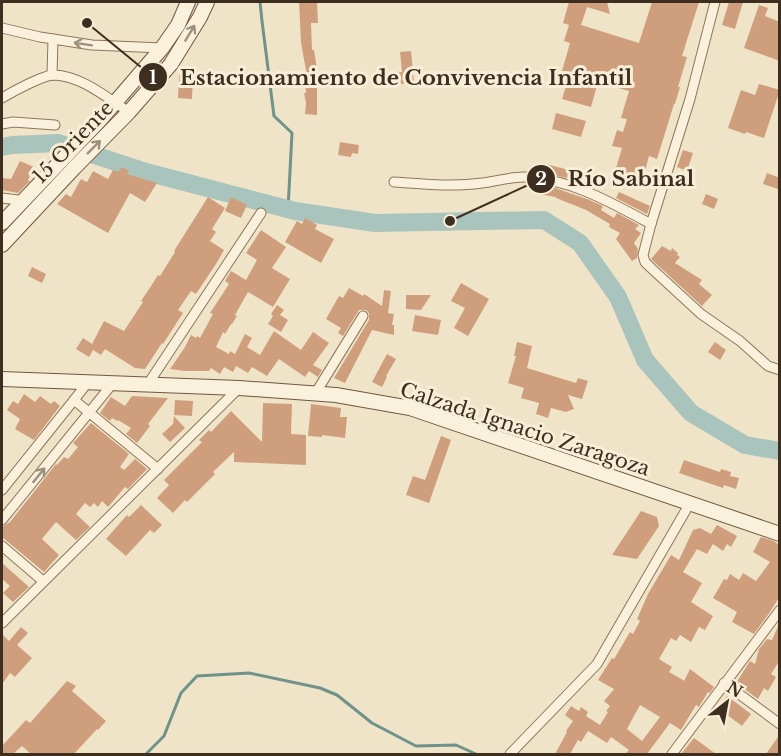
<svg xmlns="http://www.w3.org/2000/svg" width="781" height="756" viewBox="0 0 781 756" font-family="'Libre Baskerville',serif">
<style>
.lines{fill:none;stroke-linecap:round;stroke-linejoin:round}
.stream{stroke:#6f938a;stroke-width:3}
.river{stroke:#a9c4bc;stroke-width:18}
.building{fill:#cf9f7d;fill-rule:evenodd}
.street-casing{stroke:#8d765c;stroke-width:11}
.secondary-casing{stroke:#6f573f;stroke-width:16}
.street{stroke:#faf1dc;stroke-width:9}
.secondary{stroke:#faf1dc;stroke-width:14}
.oneway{stroke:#9c907e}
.labels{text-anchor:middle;stroke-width:6;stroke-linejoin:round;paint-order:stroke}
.street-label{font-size:20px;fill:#3d2e20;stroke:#f7eed8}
.leader{fill:none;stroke:#3d2e20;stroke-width:2}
.callout-dot{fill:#3d2e20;stroke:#f7eed8;stroke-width:2}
.mark-label{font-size:18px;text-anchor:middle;font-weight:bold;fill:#fff}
.callout-label{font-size:21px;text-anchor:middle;font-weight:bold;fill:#3d2e20;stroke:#f7eed8;stroke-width:6;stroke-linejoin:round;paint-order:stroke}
</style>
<rect width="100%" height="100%" fill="#f0e4c8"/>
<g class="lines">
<g class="stream">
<polyline points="260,2 262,21 274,116 292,133 288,209"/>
<polyline points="146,754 164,736 181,693 197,676 249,673 320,688 337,695 372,723 416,746 456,745 476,754"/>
</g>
<polyline class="river" points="2,147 12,145 58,143 146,172 295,211 375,223 544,220 580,243 618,297 645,360 691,413 745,445 780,451"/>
</g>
<g class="building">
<polygon points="299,2 317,2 318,23 311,23 312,50 314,50 317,70 317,115 305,114 306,103 304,93 306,93 305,81 308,81 301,43"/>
<polygon points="569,2 607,2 610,14 587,7 581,25 639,43 652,2 699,2 682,56 687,57 678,87 680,87 675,104 674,104 657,159 649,156 642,182 614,175 622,148 612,146 617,130 623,132 627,119 621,118 629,91 598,82 591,107 562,99 570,73 562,71 570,43 564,41 569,25 563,23"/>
<polygon points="729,2 743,2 735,29 722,25"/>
<polygon points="759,5 768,8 765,16 780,22 780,61 744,48"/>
<polygon points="411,51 414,83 388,85 386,74 402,72 400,52"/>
<polygon points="179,75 193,76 192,99 178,98"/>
<polygon points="759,84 780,90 764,138 746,132 745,134 728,128 741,90 755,95"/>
<polygon points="556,113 586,121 581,137 552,129"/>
<polygon points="340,142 359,145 358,154 352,153 351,157 338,155"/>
<polygon points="683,150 693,153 687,171 677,167"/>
<polygon points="20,161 34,167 28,180 30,181 18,193 2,190 2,178 11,179"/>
<polygon points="542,163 569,170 567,178 540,172"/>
<polygon points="122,167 129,171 127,174 157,183 145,202 130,193 108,233 57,204 66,194 71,197 81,179 87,182 93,171 108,179 113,170 118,172"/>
<polygon points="767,173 780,178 778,189 763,184"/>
<polygon points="539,185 555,188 587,199 603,206 601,210 614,218 617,213 639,225 635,229 641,233 634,243 638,249 637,258 632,261 616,239 620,233 609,227 610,224 586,210 556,198 556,197 538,194"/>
<polygon points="619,192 650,206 647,214 616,198"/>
<polygon points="706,194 718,199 714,209 702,204"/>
<polygon points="208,197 225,208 212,229 216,232 210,241 224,250 216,264 196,294 191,291 178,310 183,313 163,344 162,343 145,369 135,368 105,349 101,355 93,350 89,357 76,349 83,338 92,344 104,321 124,331 143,302 141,301 151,286 158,275 160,276 175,252 174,251"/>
<polygon points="231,197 247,205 241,218 225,211"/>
<polygon points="305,218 317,225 315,229 334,239 321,263 285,242 297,221 302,224"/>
<polygon points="261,230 286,247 272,268 290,279 273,307 248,292 235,315 237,316 232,324 231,324 225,334 223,332 216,347 229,354 230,351 235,354 245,334 252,338 247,347 260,355 274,331 301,350 313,332 329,343 313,365 322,370 318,377 309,371 305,377 279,359 267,376 252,367 248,373 236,366 233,372 224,367 220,374 211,368 209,371 185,371 170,369 185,347 191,335 196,338 197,336 200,338 213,314 210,313 229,284 225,281 231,271 246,280 257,260 246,253"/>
<polygon points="662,246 671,251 672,248 678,253 677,255 680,257 675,263 702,280 699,284 712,295 702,306 651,259"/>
<polygon points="32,267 46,274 42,283 28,276"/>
<polygon points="461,283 489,299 468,336 454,328 465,308 451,301"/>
<polygon points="349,288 363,296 364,294 382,306 384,290 391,291 388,313 394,314 392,325 394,325 394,335 372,330 345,383 334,378 369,320 369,313 366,310 359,310 343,336 338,333 341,328 326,319 339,296 343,298"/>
<polygon points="406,295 431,295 421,310 406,309"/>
<polygon points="277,305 284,310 280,315 288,320 281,332 268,324 273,316 271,314"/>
<polygon points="415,315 441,320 438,335 412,331"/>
<polygon points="517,342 532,346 527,368 576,383 578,378 588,381 582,399 568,395 574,409 566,412 551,408 548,418 536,414 539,403 521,398 524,388 508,383 516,356 514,356"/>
<polygon points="715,342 726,350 720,360 708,352"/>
<polygon points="387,354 396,359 386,376 387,377 382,387 372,382"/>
<polygon points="24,394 35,402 40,396 51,404 54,401 60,406 34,440 15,429 20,419 7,410 13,401 18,404"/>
<polygon points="132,396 168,398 148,424 150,426 137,443 126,434 131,428 118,420 117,421 112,418 110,421 100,413 111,397 125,406"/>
<polygon points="175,400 193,401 192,416 174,415"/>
<polygon points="263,403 292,404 291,434 306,435 306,465 234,462 234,452 213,472 215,474 187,502 185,500 173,513 157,498 169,485 164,480 202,442 199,440 209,430 211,432 231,411 262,442"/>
<polygon points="311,404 341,408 340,417 347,417 345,438 322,435 322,437 308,436"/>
<polygon points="174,416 185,428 170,442 162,434 173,424"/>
<polygon points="91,423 129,454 120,467 124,470 135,459 147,469 128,489 125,487 108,507 102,501 98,507 94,503 90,507 85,503 76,514 90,527 76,540 56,522 42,539 59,555 44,572 2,537 2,527 10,522 56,464 57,465 64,457 68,459 78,447 73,443"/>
<polygon points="441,436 451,440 429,503 406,495 413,476 425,480"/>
<polygon points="684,460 720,472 721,469 731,472 730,476 739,478 736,489 724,485 723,488 679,473"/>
<polygon points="141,505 162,525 154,533 150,530 126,556 106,539 127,515 129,517"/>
<polygon points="641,511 657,517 659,526 637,559 612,555"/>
<path d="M717,525L737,536L731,547L727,544L723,551L713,544L707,554L697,549L683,572L702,583L691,602L713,616L705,630L699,627L691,642L680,635L676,641L671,638L659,659L672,667L669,672L683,680L684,681L690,669L714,687L710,693L708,692L699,707L696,705L681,730L670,723L647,754H625L629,750L611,737L607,743L588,731L581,742L578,740L570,754H555L567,732L566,731L573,721L565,715L571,706L579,711L581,707L588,712L586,716L600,725L608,712L606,711L610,706L604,701L614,689L598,680L612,658L614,659L630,632L633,634L640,621L637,619L648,594L671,555L679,560L693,530L700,528L711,534ZM640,705L660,717L642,741L627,729Z"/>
<polygon points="761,537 774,541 780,546 780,596 770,612 754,634 732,622 737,612 713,598 724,579 727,580 730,574 739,580 743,573 756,581 770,562 753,552"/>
<polygon points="2,563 29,587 13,602 3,593 10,586 2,579"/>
<polygon points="780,622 780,660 771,674 776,677 768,691 764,688 758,699 736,683 750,661 755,664 759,649 767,639 772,640"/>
<polygon points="21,627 28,633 17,645 32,658 15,677 10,673 2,684 2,634 9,641"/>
<polygon points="67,681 76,686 72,691 106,721 98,730 97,729 74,754 31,754 22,746 13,754 2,754 2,746 26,720 30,723"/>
<polygon points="727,696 751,714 742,726 718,708"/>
<polygon points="780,734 780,754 766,754"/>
<polygon points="694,738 716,754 681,754"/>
</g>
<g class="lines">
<g class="street-casing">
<g id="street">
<polyline points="715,2 690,99 651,224 643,255 645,262 651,268 701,314 740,341 768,366 780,370"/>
<polyline points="2,28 40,37 92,45 162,48"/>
<polyline points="52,75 53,39"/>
<path d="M2,98C12,92 43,75 54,75C82,76 107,98 129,112"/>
<polyline points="2,124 13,122 55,125"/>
<path d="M394,182C423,184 453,187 482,183C495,182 509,177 523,177C569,178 612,203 651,224"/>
<polyline points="2,198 26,201"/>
<polyline points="148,384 261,213"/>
<polyline points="315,394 363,316"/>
<polyline points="74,400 158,469"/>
<polyline points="2,490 74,400 88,382"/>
<polyline points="2,520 113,383"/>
<polyline points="2,546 43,581"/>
<polyline points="2,623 239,388"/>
<polyline points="724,683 780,724"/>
<polyline points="510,754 597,664 690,503"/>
<polyline points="672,754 780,610"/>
</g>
</g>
<g class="secondary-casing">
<g id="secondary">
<polyline points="2,223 100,120 162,48 178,25 188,2"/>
<polyline points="2,245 74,168 129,112 171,64 200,17 207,2"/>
<polyline points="2,379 239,388 336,395 410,408 780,534"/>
</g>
</g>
<use href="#street" class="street"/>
<use href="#secondary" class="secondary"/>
</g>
<defs><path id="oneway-shaft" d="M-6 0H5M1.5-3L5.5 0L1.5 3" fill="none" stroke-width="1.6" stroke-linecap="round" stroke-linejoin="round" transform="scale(1.5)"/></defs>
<g class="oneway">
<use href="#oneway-shaft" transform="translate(190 33) rotate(-59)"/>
<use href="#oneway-shaft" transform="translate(83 44) rotate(-171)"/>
<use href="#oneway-shaft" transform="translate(94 147) rotate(-45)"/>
<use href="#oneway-shaft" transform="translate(39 475) rotate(-51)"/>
</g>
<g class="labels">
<g class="street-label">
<text transform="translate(73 142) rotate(-46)" y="7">15 Oriente</text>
<text transform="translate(525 429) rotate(18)" y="7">Calzada Ignacio Zaragoza</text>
</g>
</g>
<path class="leader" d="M87 23L153 77M450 221L541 179"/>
<g class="callout-dot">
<circle cx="87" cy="23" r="6"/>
<circle cx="450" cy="221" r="6"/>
<circle cx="153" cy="77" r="15"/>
<circle cx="541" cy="179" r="15"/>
</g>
<g class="mark-label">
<text x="153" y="84">1</text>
<text x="541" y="185">2</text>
</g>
<g class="callout-label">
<text x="406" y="85">Estacionamiento de Convivencia Infantil</text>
<text x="631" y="186">Río Sabinal</text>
</g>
<rect width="781" height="756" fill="none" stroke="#3d2e20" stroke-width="6"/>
<g transform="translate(727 702) rotate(31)" stroke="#f7eed8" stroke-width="4.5" paint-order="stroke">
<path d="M0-4.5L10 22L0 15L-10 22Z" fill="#3d2e20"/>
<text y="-9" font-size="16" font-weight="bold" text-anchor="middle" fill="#3d2e20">N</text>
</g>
</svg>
